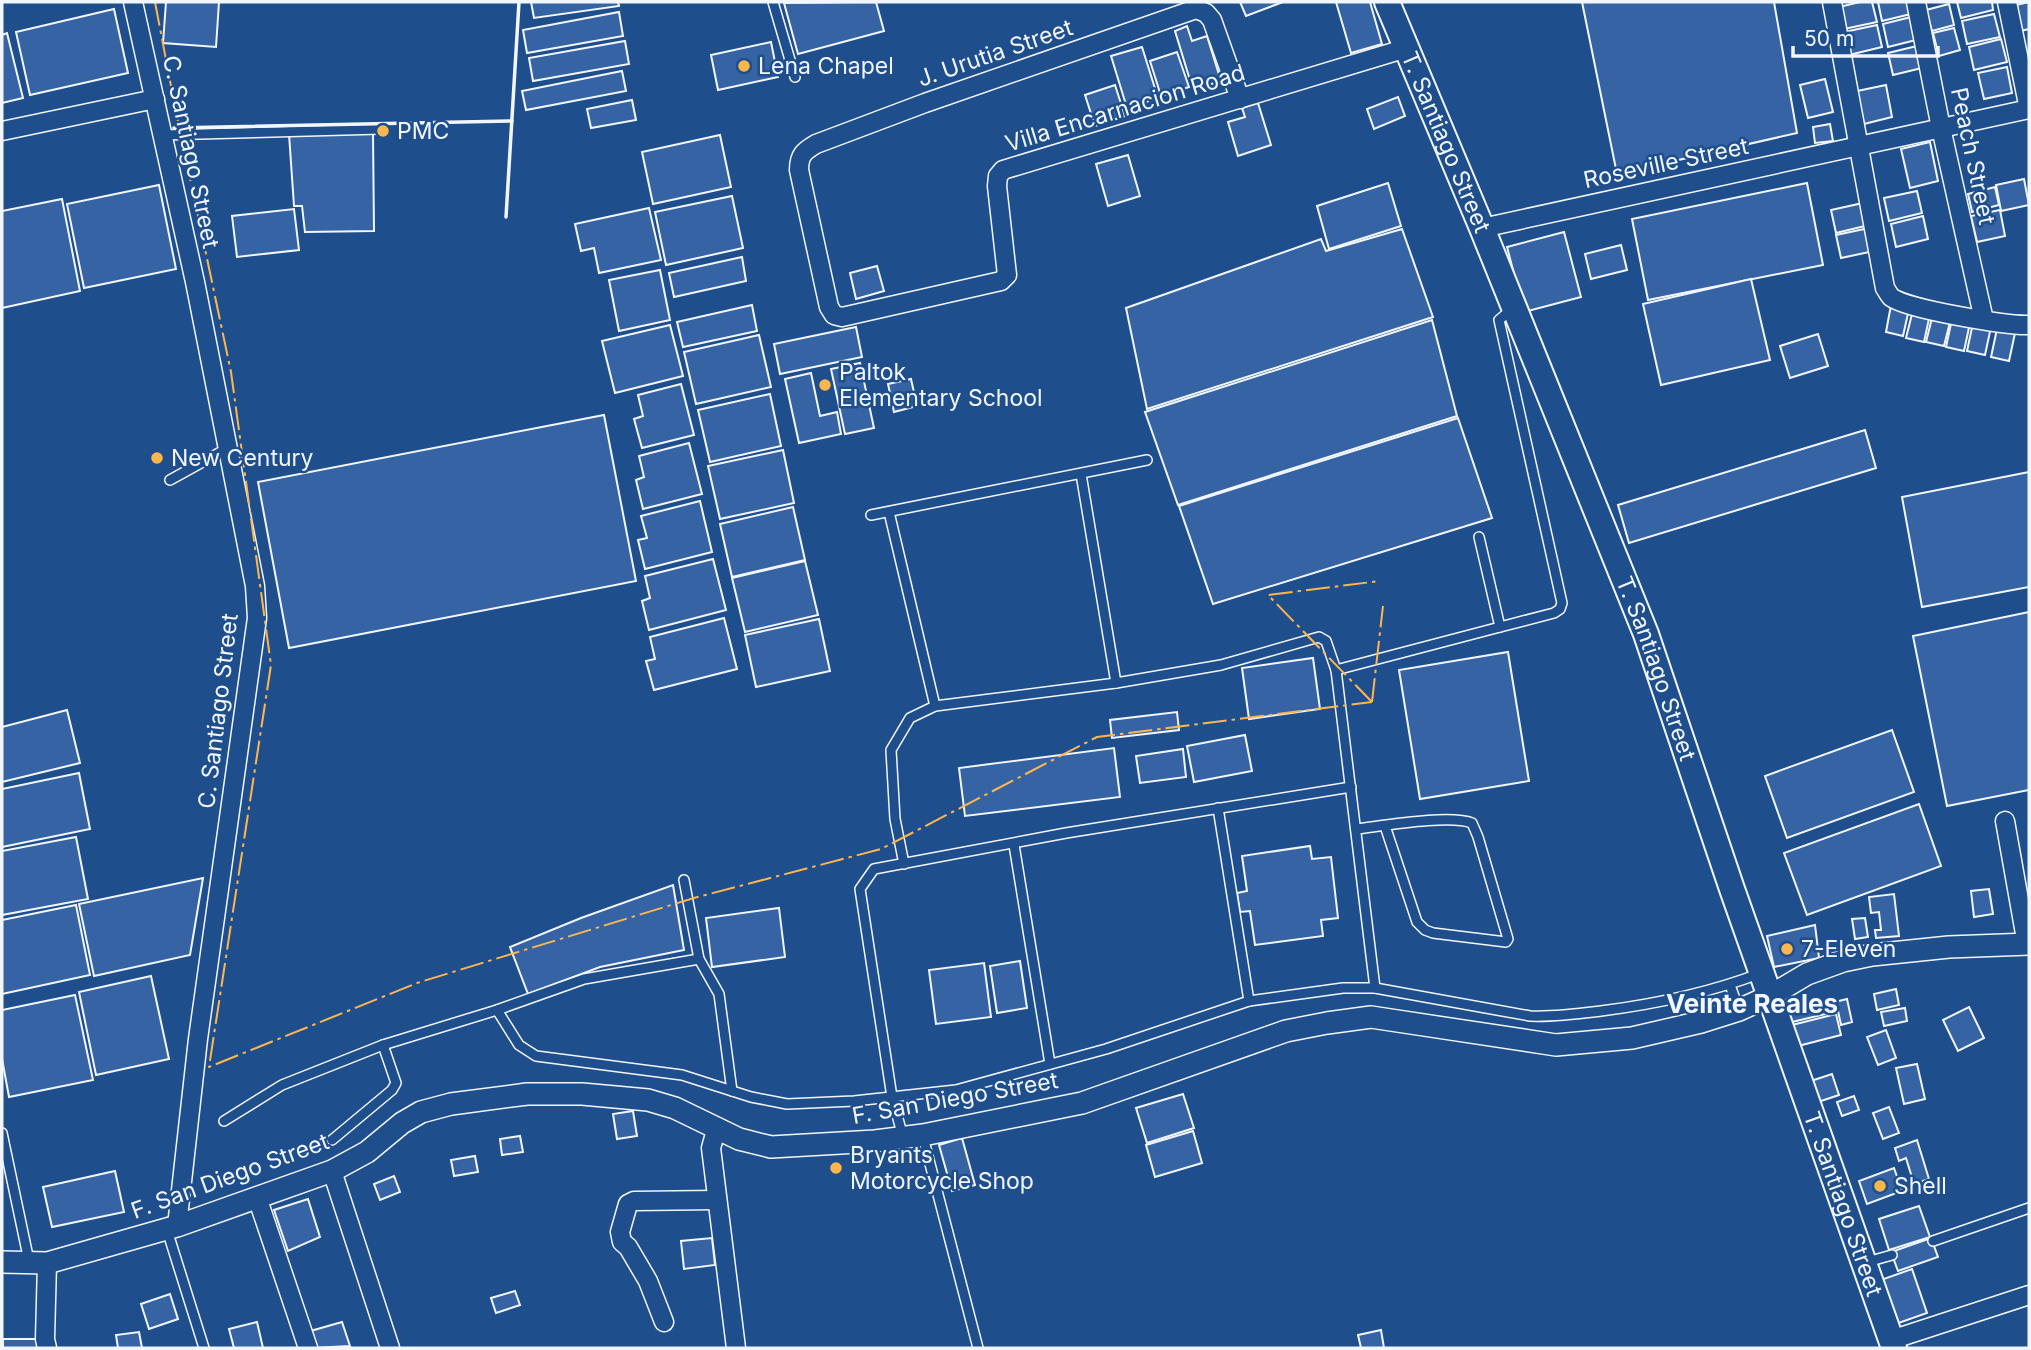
<svg xmlns="http://www.w3.org/2000/svg" width="2031" height="1350" viewBox="0 0 2031 1350" font-family="Inter,sans-serif">
<style>
.building{fill:#3563a3;stroke:#f2f6ff;stroke-width:2}
.lines{fill:none;stroke-linecap:round;stroke-linejoin:round}
.service-casing{stroke:#f2f6ff;stroke-width:12}
.minor-casing{stroke:#f2f6ff;stroke-width:21}
.tertiary-casing{stroke:#f2f6ff;stroke-width:24}
.secondary-casing{stroke:#f2f6ff;stroke-width:28}
.service{stroke:#1f4e8c;stroke-width:9}
.minor{stroke:#1f4e8c;stroke-width:18}
.tertiary{stroke:#1f4e8c;stroke-width:21}
.secondary{stroke:#1f4e8c;stroke-width:24}
.wall{stroke:#f2f6ff;stroke-width:3.5}
.power{stroke:#ffb74d;stroke-width:2;stroke-dasharray:24 5 3.5 5;stroke-linecap:butt}
.poi-dot{fill:#ffb74d;stroke:#1f4e8c;stroke-width:2.5}
.labels{text-anchor:middle;stroke-width:5;stroke-linejoin:round;paint-order:stroke}
.street-label{font-size:23px;fill:#f2f6ff;stroke:#1f4e8c}
.poi-label{font-size:23px;fill:#f2f6ff;stroke:#1f4e8c;text-anchor:start}
.quarter-label{font-size:26px;font-weight:bold;fill:#f2f6ff;stroke:#1f4e8c}
</style>
<rect width="100%" height="100%" fill="#1f4e8c"/>
<g class="building">
<polygon points="166,2 219,2 216,47 163,43"/>
<polygon points="531,2 618,2 619,6 534,18"/>
<polygon points="876,2 884,31 798,54 784,3"/>
<polygon points="1240,2 1283,2 1246,16"/>
<polygon points="1336,2 1370,2 1382,44 1351,53"/>
<polygon points="1582,2 1774,2 1797,133 1617,174"/>
<polygon points="1860,2 1872,2 1877,22 1844,29 1839,7"/>
<polygon points="1878,2 1912,2 1915,13 1882,21"/>
<polygon points="1957,2 1992,2 1993,10 1961,18"/>
<polygon points="2029,2 2029,29 2021,31 2016,5"/>
<polygon points="1949,4 1954,25 1932,31 1926,10"/>
<polygon points="114,9 128,73 30,95 16,32"/>
<polygon points="619,12 623,36 527,53 523,30"/>
<polygon points="1994,14 2000,37 1967,44 1962,21"/>
<polygon points="1915,16 1920,39 1888,47 1883,24"/>
<polygon points="1877,25 1882,47 1849,55 1844,32"/>
<polygon points="1187,26 1192,41 1207,36 1221,81 1193,90 1175,31"/>
<polygon points="1954,28 1960,50 1939,56 1933,33"/>
<polygon points="7,33 23,98 2,103 2,35"/>
<polygon points="2001,39 2007,62 1974,70 1969,47"/>
<polygon points="625,41 629,64 533,81 529,58"/>
<polygon points="771,42 778,77 718,90 711,55"/>
<polygon points="1921,45 1926,67 1893,75 1888,53"/>
<polygon points="1142,47 1158,98 1127,108 1111,56"/>
<polygon points="1177,52 1189,87 1161,96 1150,61"/>
<polygon points="2007,67 2012,93 1984,99 1978,73"/>
<polygon points="622,71 626,91 526,110 522,91"/>
<polygon points="1825,79 1833,112 1808,118 1800,85"/>
<polygon points="1115,85 1125,116 1095,126 1085,95"/>
<polygon points="1886,85 1892,117 1864,124 1857,91"/>
<polygon points="1398,97 1405,116 1374,129 1367,109"/>
<polygon points="632,100 636,120 591,128 587,109"/>
<polygon points="1258,103 1271,145 1238,156 1228,122 1245,117 1242,108"/>
<polygon points="1830,124 1833,141 1815,143 1813,127"/>
<polygon points="373,133 374,231 305,232 302,206 294,206 289,134"/>
<polygon points="720,135 731,187 653,204 642,152"/>
<polygon points="1930,142 1938,181 1910,188 1901,149"/>
<polygon points="1128,155 1140,196 1108,206 1096,164"/>
<polygon points="2024,179 2029,205 2001,211 1996,185"/>
<polygon points="1388,183 1401,226 1329,249 1317,206"/>
<polygon points="1807,183 1823,265 1648,300 1632,219"/>
<polygon points="159,185 176,269 84,288 67,204"/>
<polygon points="1995,187 1999,205 1972,212 1968,194"/>
<polygon points="1917,191 1922,213 1889,221 1884,198"/>
<polygon points="732,196 743,248 666,265 655,212"/>
<polygon points="62,199 80,291 2,308 2,211"/>
<polygon points="1863,203 1869,225 1836,233 1831,210"/>
<polygon points="649,208 661,260 599,273 594,248 581,251 575,224"/>
<polygon points="294,209 299,250 237,257 232,216"/>
<polygon points="2000,210 2005,236 1977,242 1971,216"/>
<polygon points="1923,216 1928,239 1896,247 1891,224"/>
<polygon points="1869,228 1874,251 1841,258 1836,235"/>
<polygon points="1402,229 1433,317 1147,409 1126,308 1321,239 1326,251"/>
<polygon points="1564,232 1581,297 1524,312 1507,247"/>
<polygon points="1621,245 1627,270 1591,279 1585,254"/>
<polygon points="742,257 746,281 674,297 669,273"/>
<polygon points="877,266 884,291 856,299 850,273"/>
<polygon points="660,270 670,320 619,331 609,280"/>
<polygon points="1751,279 1770,360 1661,385 1643,304"/>
<polygon points="752,305 757,331 683,347 677,322"/>
<polygon points="1891,305 1909,309 1903,336 1886,332"/>
<polygon points="1913,310 1930,314 1924,342 1906,338"/>
<polygon points="1933,314 1951,318 1944,346 1926,342"/>
<polygon points="1952,319 1970,323 1964,351 1946,347"/>
<polygon points="1432,320 1457,416 1178,505 1145,412"/>
<polygon points="1973,323 1991,327 1985,355 1967,351"/>
<polygon points="670,325 683,376 615,393 602,341"/>
<polygon points="856,327 862,357 780,374 774,344"/>
<polygon points="1997,329 2015,333 2009,361 1991,357"/>
<polygon points="1818,334 1828,366 1790,378 1780,346"/>
<polygon points="759,335 771,387 696,404 684,352"/>
<polygon points="860,363 874,428 845,434 831,369"/>
<polygon points="811,373 820,416 837,412 841,434 799,443 785,379"/>
<polygon points="911,379 917,406 894,412 888,384"/>
<polygon points="681,384 694,435 642,448 634,419 643,416 638,395"/>
<polygon points="770,394 781,446 710,462 698,410"/>
<polygon points="604,415 636,581 289,648 258,482"/>
<polygon points="1458,418 1492,518 1213,604 1179,506"/>
<polygon points="1865,430 1876,468 1629,543 1618,505"/>
<polygon points="689,443 702,494 643,509 636,480 644,477 639,456"/>
<polygon points="783,450 794,503 720,519 708,466"/>
<polygon points="2029,472 2029,587 1922,607 1902,497"/>
<polygon points="700,501 712,552 645,569 638,540 647,538 641,516"/>
<polygon points="793,507 805,560 732,577 720,524"/>
<polygon points="713,559 726,610 649,630 642,601 650,598 645,576"/>
<polygon points="805,561 818,615 745,632 732,578"/>
<polygon points="2029,612 2029,790 1947,806 1913,636"/>
<polygon points="724,618 737,669 654,690 646,661 655,659 650,637"/>
<polygon points="819,619 830,671 756,687 745,635"/>
<polygon points="1508,652 1529,781 1420,799 1399,670"/>
<polygon points="1313,658 1320,709 1249,719 1242,668"/>
<polygon points="67,710 80,763 2,782 2,727"/>
<polygon points="1177,712 1179,730 1112,738 1110,720"/>
<polygon points="1892,730 1914,792 1787,838 1765,776"/>
<polygon points="1245,735 1252,771 1194,782 1187,746"/>
<polygon points="1114,748 1120,797 965,816 959,768"/>
<polygon points="1183,749 1186,777 1140,783 1136,756"/>
<polygon points="79,773 90,829 2,847 2,789"/>
<polygon points="1919,804 1941,866 1807,915 1784,853"/>
<polygon points="76,837 88,899 2,915 2,851"/>
<polygon points="1310,846 1312,859 1331,857 1338,918 1321,920 1323,936 1255,945 1250,911 1240,912 1237,893 1247,891 1242,856"/>
<polygon points="203,878 190,955 94,976 79,904"/>
<polygon points="673,885 684,950 600,967 528,994 510,947 581,918"/>
<polygon points="1989,889 1993,914 1974,917 1971,891"/>
<polygon points="1894,894 1899,936 1876,938 1875,930 1881,930 1879,912 1871,913 1869,897"/>
<polygon points="76,905 90,975 2,994 2,920"/>
<polygon points="779,908 785,957 712,967 706,918"/>
<polygon points="1865,918 1868,937 1855,939 1852,919"/>
<polygon points="1815,925 1819,958 1774,967 1767,936"/>
<polygon points="1020,961 1027,1008 997,1013 990,966"/>
<polygon points="984,963 991,1017 936,1024 929,970"/>
<polygon points="151,976 169,1059 96,1075 79,992"/>
<polygon points="1896,989 1899,1005 1877,1010 1874,994"/>
<polygon points="75,995 93,1080 9,1097 2,1059 2,1010"/>
<polygon points="1847,999 1852,1022 1841,1025 1838,1011 1792,1022 1790,1013"/>
<polygon points="1969,1007 1984,1038 1958,1051 1943,1020"/>
<polygon points="1905,1008 1907,1021 1884,1026 1881,1012"/>
<polygon points="1836,1014 1841,1035 1798,1046 1792,1025"/>
<polygon points="1886,1030 1896,1058 1878,1065 1867,1037"/>
<polygon points="1917,1064 1925,1099 1904,1104 1896,1068"/>
<polygon points="1832,1074 1839,1095 1815,1103 1808,1082"/>
<polygon points="1183,1094 1194,1128 1147,1143 1136,1108"/>
<polygon points="1854,1096 1859,1110 1842,1116 1837,1102"/>
<polygon points="1889,1107 1899,1133 1883,1139 1873,1113"/>
<polygon points="633,1111 637,1136 617,1139 613,1114"/>
<polygon points="1193,1131 1202,1163 1155,1177 1146,1145"/>
<polygon points="520,1136 523,1152 502,1155 500,1139"/>
<polygon points="962,1138 975,1185 952,1191 939,1145"/>
<polygon points="1917,1140 1929,1179 1914,1184 1906,1158 1899,1161 1895,1148"/>
<polygon points="475,1156 478,1172 454,1176 451,1160"/>
<polygon points="1894,1168 1902,1191 1867,1204 1859,1181"/>
<polygon points="115,1171 124,1212 52,1227 43,1187"/>
<polygon points="394,1176 400,1192 380,1200 374,1184"/>
<polygon points="308,1199 320,1237 288,1251 274,1210"/>
<polygon points="1919,1206 1930,1237 1889,1250 1879,1219"/>
<polygon points="712,1238 715,1265 684,1269 681,1241"/>
<polygon points="1931,1238 1938,1257 1898,1271 1891,1252"/>
<polygon points="1912,1269 1927,1313 1893,1325 1878,1281"/>
<polygon points="515,1291 520,1305 496,1313 491,1298"/>
<polygon points="170,1294 178,1319 149,1329 141,1304"/>
<polygon points="257,1322 263,1348 234,1348 229,1329"/>
<polygon points="342,1322 350,1346 312,1348 307,1332"/>
<polygon points="1381,1330 1384,1348 1361,1348 1358,1335"/>
<polygon points="139,1332 142,1348 118,1348 116,1335"/>
<rect x="3" y="1339" width="36" height="9"/>
</g>
<g class="lines">
<g class="service-casing">
<g id="service">
<polyline points="773,2 795,77"/>
<polyline points="163,135 380,129"/>
<polyline points="1081,474 1116,683"/>
<polyline points="170,480 228,448"/>
<polyline points="889,512 935,706"/>
<polyline points="871,515 1147,460"/>
<polyline points="1500,627 1554,613 1560,609 1562,603 1499,320 1512,309"/>
<polyline points="1336,670 1375,988"/>
<polyline points="1218,808 1249,1001"/>
<path d="M1356,829C1382,826 1450,814 1472,823L1478,837L1508,939L1506,942L1433,933L1425,930L1417,922L1385,826"/>
<polyline points="1014,845 1050,1064"/>
<polyline points="904,864 895,819 891,750 910,718 935,706 1116,683 1221,665 1319,637 1326,641 1336,670 1500,627 1479,537"/>
<polyline points="684,880 699,959 719,994 732,1091"/>
<polyline points="1730,985 1739,1010"/>
<path d="M497,1010L519,1045L536,1056L682,1075L751,1097L787,1104L854,1101L956,1090L1106,1049L1249,1001L1343,988H1375L1530,1016C1555,1017 1577,1014 1601,1011C1656,1004 1709,993 1761,973"/>
<polyline points="224,1121 282,1085 383,1045"/>
<polyline points="2,1133 29,1261"/>
<polyline points="903,1137 892,1097 860,889 874,869 1066,833 1351,787"/>
<polyline points="923,1137 978,1348"/>
<polyline points="332,1140 392,1090 396,1083 383,1045 497,1010 584,979 699,959"/>
<polyline points="167,1230 204,1348"/>
<polyline points="1933,1241 2029,1208"/>
<polyline points="1867,1262 1892,1255"/>
</g>
</g>
<g class="minor-casing">
<g id="minor">
<polyline points="133,2 195,282 255,586 257,618 198,1039 177,1226"/>
<path d="M1832,2L1885,288C1887,291 1889,295 1891,297C1906,309 2008,326 2029,325"/>
<polyline points="1916,2 1941,128 1984,320"/>
<polyline points="2007,2 2029,109"/>
<path d="M1240,99L1212,20L1206,13L1196,9L925,103L816,144C804,151 799,155 799,170L829,307L834,315L842,317L1001,281L1007,275L997,186L998,176L1003,170L1407,48"/>
<polyline points="2,131 155,99"/>
<polyline points="1482,228 2029,109"/>
<polyline points="2005,821 2027,945"/>
<polyline points="717,1127 711,1148 736,1348"/>
<polyline points="332,1171 390,1348"/>
<polyline points="257,1197 308,1348"/>
<polyline points="47,1263 45,1339 47,1348"/>
<polyline points="664,1322 648,1281 628,1247 622,1242 620,1232 628,1204 634,1201 717,1200"/>
<polyline points="1891,1340 2029,1295"/>
</g>
</g>
<g class="tertiary-casing">
<polyline id="tertiary" points="2,1262 47,1263 177,1226 332,1171 367,1152 402,1123 421,1112 451,1104 527,1094 582,1094 648,1100 675,1108 739,1139 771,1147 875,1141 923,1135 1082,1103 1286,1031 1327,1023 1371,1017 1556,1045 1632,1038 1701,1022 1739,1010 1770,996 1807,974 1843,961 1872,955 1949,947 2029,944"/>
</g>
<g class="secondary-casing">
<g id="secondary">
<path id="s1" d="M1387,2L1482,228L1646,634L1732,889L1894,1348"/>
</g>
</g>
<use href="#service" class="service"/>
<use href="#minor" class="minor"/>
<use href="#tertiary" class="tertiary"/>
<use href="#secondary" class="secondary"/>
<g class="wall">
<polyline points="174,128 512,121"/>
<polyline points="506,217 519,2"/>
</g>
<g class="power">
<polyline points="155,2 175,107 231,372 271,665 209,1067 417,983 694,898 881,849 1097,737 1372,702"/>
<polyline points="1372,702 1268,595 1380,581"/>
<polyline points="1372,702 1383,606"/>
</g>
</g>
<g class="poi-dot">
<circle cx="744" cy="66" r="7"/>
<circle cx="383" cy="131" r="7"/>
<circle cx="825" cy="385" r="7"/>
<circle cx="157" cy="458" r="7"/>
<circle cx="1787" cy="949" r="7"/>
<circle cx="836" cy="1168" r="7"/>
<circle cx="1880" cy="1186" r="7"/>
</g>
<g class="labels">
<g class="street-label">
<text transform="translate(995 53) rotate(-19)" y="8">J. Urutia Street</text>
<text transform="translate(1125 108) rotate(-17)" y="8">Villa Encarnacion Road</text>
<text dy="8" stroke="none"><textPath href="#s1" startOffset="152">T. Santiago Street</textPath></text>
<text transform="translate(191 152) rotate(78)" y="8">C. Santiago Street</text>
<text transform="translate(1973 156) rotate(78)" y="8">Peach Street</text>
<text transform="translate(1666 163) rotate(-12)" y="8">Roseville Street</text>
<text dy="8" stroke="none"><textPath href="#s1" startOffset="719">T. Santiago Street</textPath></text>
<text transform="translate(218 711) rotate(-83)" y="8">C. Santiago Street</text>
<text transform="translate(955 1098) rotate(-10)" y="8">F. San Diego Street</text>
<text transform="translate(230 1176) rotate(-20)" y="8">F. San Diego Street</text>
<text dy="8" stroke="none"><textPath href="#s1" startOffset="1286">T. Santiago Street</textPath></text>
</g>
<g class="poi-label">
<text x="758" y="74">Lena Chapel</text>
<text x="397" y="139">PMC</text>
<text x="839" y="380">Paltok<tspan x="839" dy="26">Elementary School</tspan></text>
<text x="171" y="466">New Century</text>
<text x="1801" y="957">7-Eleven</text>
<text x="850" y="1163">Bryants<tspan x="850" dy="26">Motorcycle Shop</tspan></text>
<text x="1894" y="1194">Shell</text>
</g>
<g class="quarter-label">
<text x="1752" y="1013">Veinte Reales</text>
</g>
</g>
<rect width="2031" height="1350" fill="none" stroke="#f2f6ff" stroke-width="7"/>
<path d="M1793 46v10h145v-10" fill="none" stroke="#f2f6ff" stroke-width="3.5"/>
<text x="1804" y="46" font-size="21" fill="#f2f6ff" stroke="#1f4e8c" stroke-width="5" paint-order="stroke">50 m</text>
</svg>
